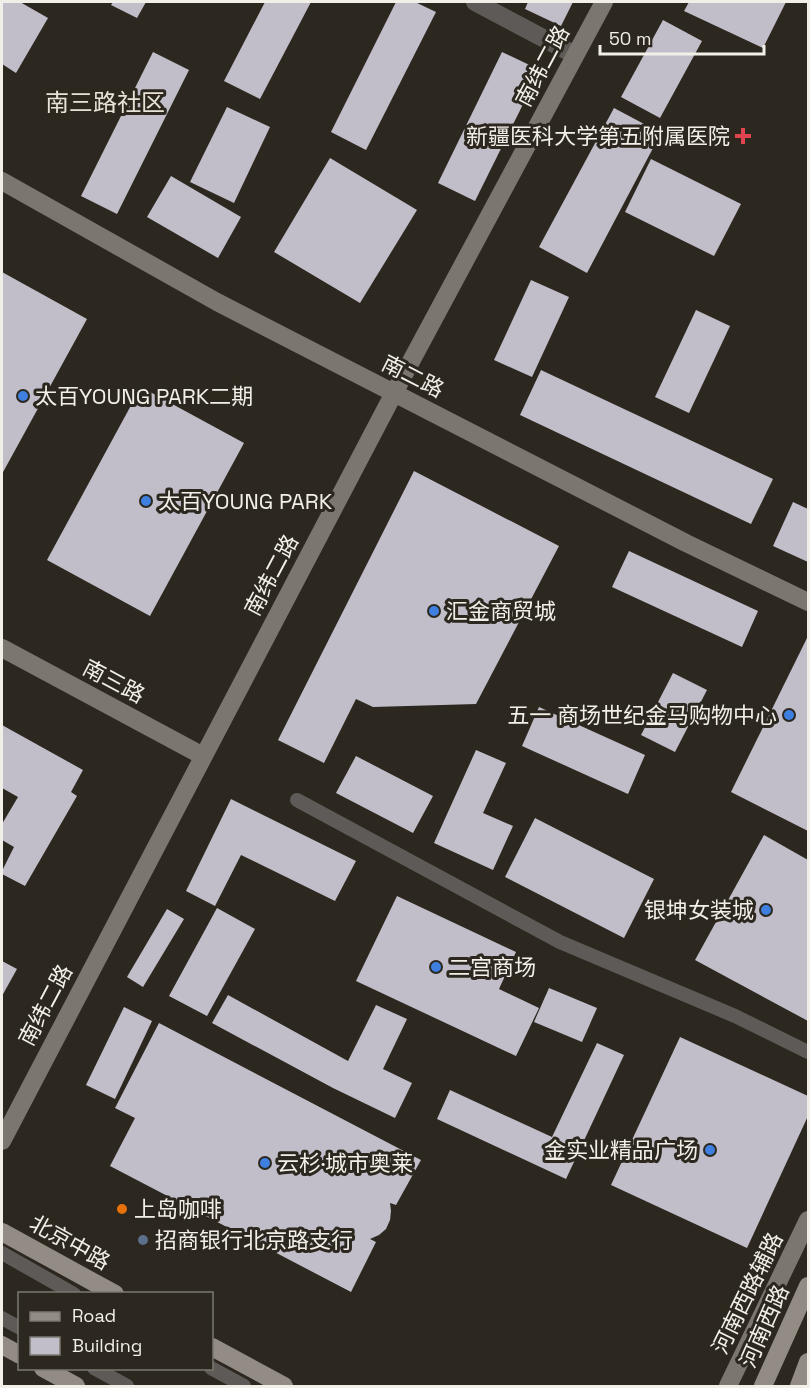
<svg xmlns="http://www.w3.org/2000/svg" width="810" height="1388" viewBox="0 0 810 1388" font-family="'Space Grotesk','Noto Sans SC',sans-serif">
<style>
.building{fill:#c1beca}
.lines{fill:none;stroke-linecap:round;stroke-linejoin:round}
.lane{stroke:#5e5a57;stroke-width:14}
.street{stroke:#5e5a57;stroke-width:18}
.secondary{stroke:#7c7670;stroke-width:18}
.primary{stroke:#938c84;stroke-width:18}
.health-dot{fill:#e0444e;stroke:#2c281f;stroke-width:2}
.shop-dot{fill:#3f7fe0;stroke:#2c281f;stroke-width:2}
.food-dot{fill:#e8710a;stroke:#2c281f;stroke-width:2}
.service-dot{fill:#5c6f8a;stroke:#2c281f;stroke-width:2}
.labels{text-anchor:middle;stroke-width:6;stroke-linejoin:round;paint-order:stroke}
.street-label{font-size:22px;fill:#f2efe9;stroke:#2c281f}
.poi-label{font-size:22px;fill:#f2efe9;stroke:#2c281f;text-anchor:start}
.neighbourhood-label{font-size:24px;fill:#e8e2d6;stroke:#2c281f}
</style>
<rect width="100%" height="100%" fill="#2c281f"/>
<g class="building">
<polygon points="2,2 20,2 48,18 16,73 2,64"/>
<polygon points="113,2 146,2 137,18 111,5"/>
<polygon points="265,2 311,2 260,99 224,81"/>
<polygon points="396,2 415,2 436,12 366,150 331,132"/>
<polygon points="528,2 573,2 561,26 525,9"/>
<polygon points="689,2 786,2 763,48 684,11"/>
<polygon points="663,20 702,41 660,118 621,97"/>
<polygon points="153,52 189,70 117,214 81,196"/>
<polygon points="502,52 540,70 475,201 438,183"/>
<polygon points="227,107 270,127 234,203 190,182"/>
<polygon points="614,108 661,133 587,273 539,247"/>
<polygon points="330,158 417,210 360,303 274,252"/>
<polygon points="651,159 741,204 714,256 625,212"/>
<polygon points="171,176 241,217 218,258 147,217"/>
<polygon points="2,272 87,319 2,474"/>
<polygon points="531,280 569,297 532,377 494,360"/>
<polygon points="696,310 730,326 689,413 655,397"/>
<polygon points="541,370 773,479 751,524 520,415"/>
<polygon points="141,387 244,443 150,616 47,560"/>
<polygon points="414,471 559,546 476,704 373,707 356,699 324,763 278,740"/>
<polygon points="793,502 808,509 808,562 773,546"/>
<polygon points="629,551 758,611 742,647 612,587"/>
<polygon points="808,636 808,831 731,792"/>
<polygon points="673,673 707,690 675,752 641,735"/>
<polygon points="539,707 645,755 628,794 522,746"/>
<polygon points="2,725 83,770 71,792 77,796 25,886 2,874 2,871 14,847 2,840 2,824 18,797 2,788"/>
<polygon points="476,750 506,763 483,813 513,826 493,870 434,843"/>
<polygon points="356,756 433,796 413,833 336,793"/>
<polygon points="231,799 356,861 335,901 241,855 215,906 186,891"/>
<polygon points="535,818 654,879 624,938 505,877"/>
<polygon points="764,835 808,860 808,1021 695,960"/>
<polygon points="397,896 516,952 499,989 539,1008 516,1056 356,981"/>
<polygon points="217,908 255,929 207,1016 169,996"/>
<polygon points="167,909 184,919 143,987 127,977"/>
<polygon points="2,961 17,969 2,996"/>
<polygon points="549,988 597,1008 582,1042 534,1022"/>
<polygon points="228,995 348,1061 376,1005 407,1019 383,1069 412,1083 395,1118 333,1088 212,1023"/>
<polygon points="124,1007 152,1021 115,1099 86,1085"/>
<polygon points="159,1023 421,1160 396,1205 390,1203 391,1211 390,1220 386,1229 379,1235 370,1239 376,1242 351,1292 110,1166 135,1118 115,1108"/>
<polygon points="680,1037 808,1096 808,1116 747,1248 611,1185"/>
<polygon points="597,1043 624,1055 566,1179 437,1119 450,1090 552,1137"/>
</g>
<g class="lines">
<g class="lane">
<polyline points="297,800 560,942 735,1016 808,1052"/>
<polyline points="2,1253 74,1294"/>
<polyline points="2,1318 20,1328"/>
<polyline points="94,1368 127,1386"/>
<polyline points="211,1368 244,1386"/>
</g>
<polyline class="street" points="475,2 575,55"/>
<g class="secondary">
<polyline points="2,181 217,302 686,543 808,602"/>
<polyline points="2,648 203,756"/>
<polyline points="2,1141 394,393 604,2"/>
<polyline points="728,1386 808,1220"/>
</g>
<g class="primary">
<polyline points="2,1232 115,1294"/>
<polyline points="2,1345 20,1355"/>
<polyline points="212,1347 284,1386"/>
<polyline points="43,1368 76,1386"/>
<polyline points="763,1386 808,1286"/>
<polyline points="799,1386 808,1362"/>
</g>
</g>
<path class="health-dot" d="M740 127h6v6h6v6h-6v6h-6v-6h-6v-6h6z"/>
<g class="shop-dot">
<circle cx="23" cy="396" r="6"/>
<circle cx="146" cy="501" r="6"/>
<circle cx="434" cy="611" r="6"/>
<circle cx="789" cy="715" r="6"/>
<circle cx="766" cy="910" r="6"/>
<circle cx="436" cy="967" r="6"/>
<circle cx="710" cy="1150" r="6"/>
<circle cx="265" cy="1163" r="6"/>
</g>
<circle class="food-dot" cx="122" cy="1209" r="6"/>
<circle class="service-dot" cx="143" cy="1240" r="6"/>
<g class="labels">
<g class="street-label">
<text transform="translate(542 66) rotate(-62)" y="8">南纬二路</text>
<text transform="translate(413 376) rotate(27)" y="8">南二路</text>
<text transform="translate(271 575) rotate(-62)" y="8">南纬二路</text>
<text transform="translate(114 681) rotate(28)" y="8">南三路</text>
<text transform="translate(45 1005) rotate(-62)" y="8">南纬二路</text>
<text transform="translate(70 1242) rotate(29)" y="8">北京中路</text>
<text transform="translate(747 1293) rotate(-64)" y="8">河南西路辅路</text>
<text transform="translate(764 1326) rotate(-66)" y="8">河南西路</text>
</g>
<g class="poi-label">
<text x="730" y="144" text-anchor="end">新疆医科大学第五附属医院</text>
<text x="35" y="404">太百YOUNG PARK二期</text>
<text x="158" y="509">太百YOUNG PARK</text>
<text x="446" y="619">汇金商贸城</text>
<text x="777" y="723" text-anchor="end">五一 商场世纪金马购物中心</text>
<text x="754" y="918" text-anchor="end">银坤女装城</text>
<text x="448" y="975">二宫商场</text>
<text x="698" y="1158" text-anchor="end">金实业精品广场</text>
<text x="277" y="1171">云杉·城市奥莱</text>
<text x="134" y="1217">上岛咖啡</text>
<text x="155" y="1248">招商银行北京路支行</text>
</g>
<g class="neighbourhood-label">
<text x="105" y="111">南三路社区</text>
</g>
</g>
<rect width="810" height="1388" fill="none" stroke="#f2efe9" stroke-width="6"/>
<rect x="18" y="1292" width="195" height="78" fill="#2c281f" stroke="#7b7870" stroke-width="1.5"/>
<rect x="30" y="1312" width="30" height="9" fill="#938c84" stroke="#7b7870" stroke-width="1.5"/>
<text x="72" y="1322" font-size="18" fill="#f2efe9">Road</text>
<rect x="30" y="1337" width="30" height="18" fill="#c1beca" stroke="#7b7870" stroke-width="1.5"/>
<text x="72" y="1352" font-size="18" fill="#f2efe9">Building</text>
<path d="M600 45v9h164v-9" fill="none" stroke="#f2efe9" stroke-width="3"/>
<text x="609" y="45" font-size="18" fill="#f2efe9" stroke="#2c281f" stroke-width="4.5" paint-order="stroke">50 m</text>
</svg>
